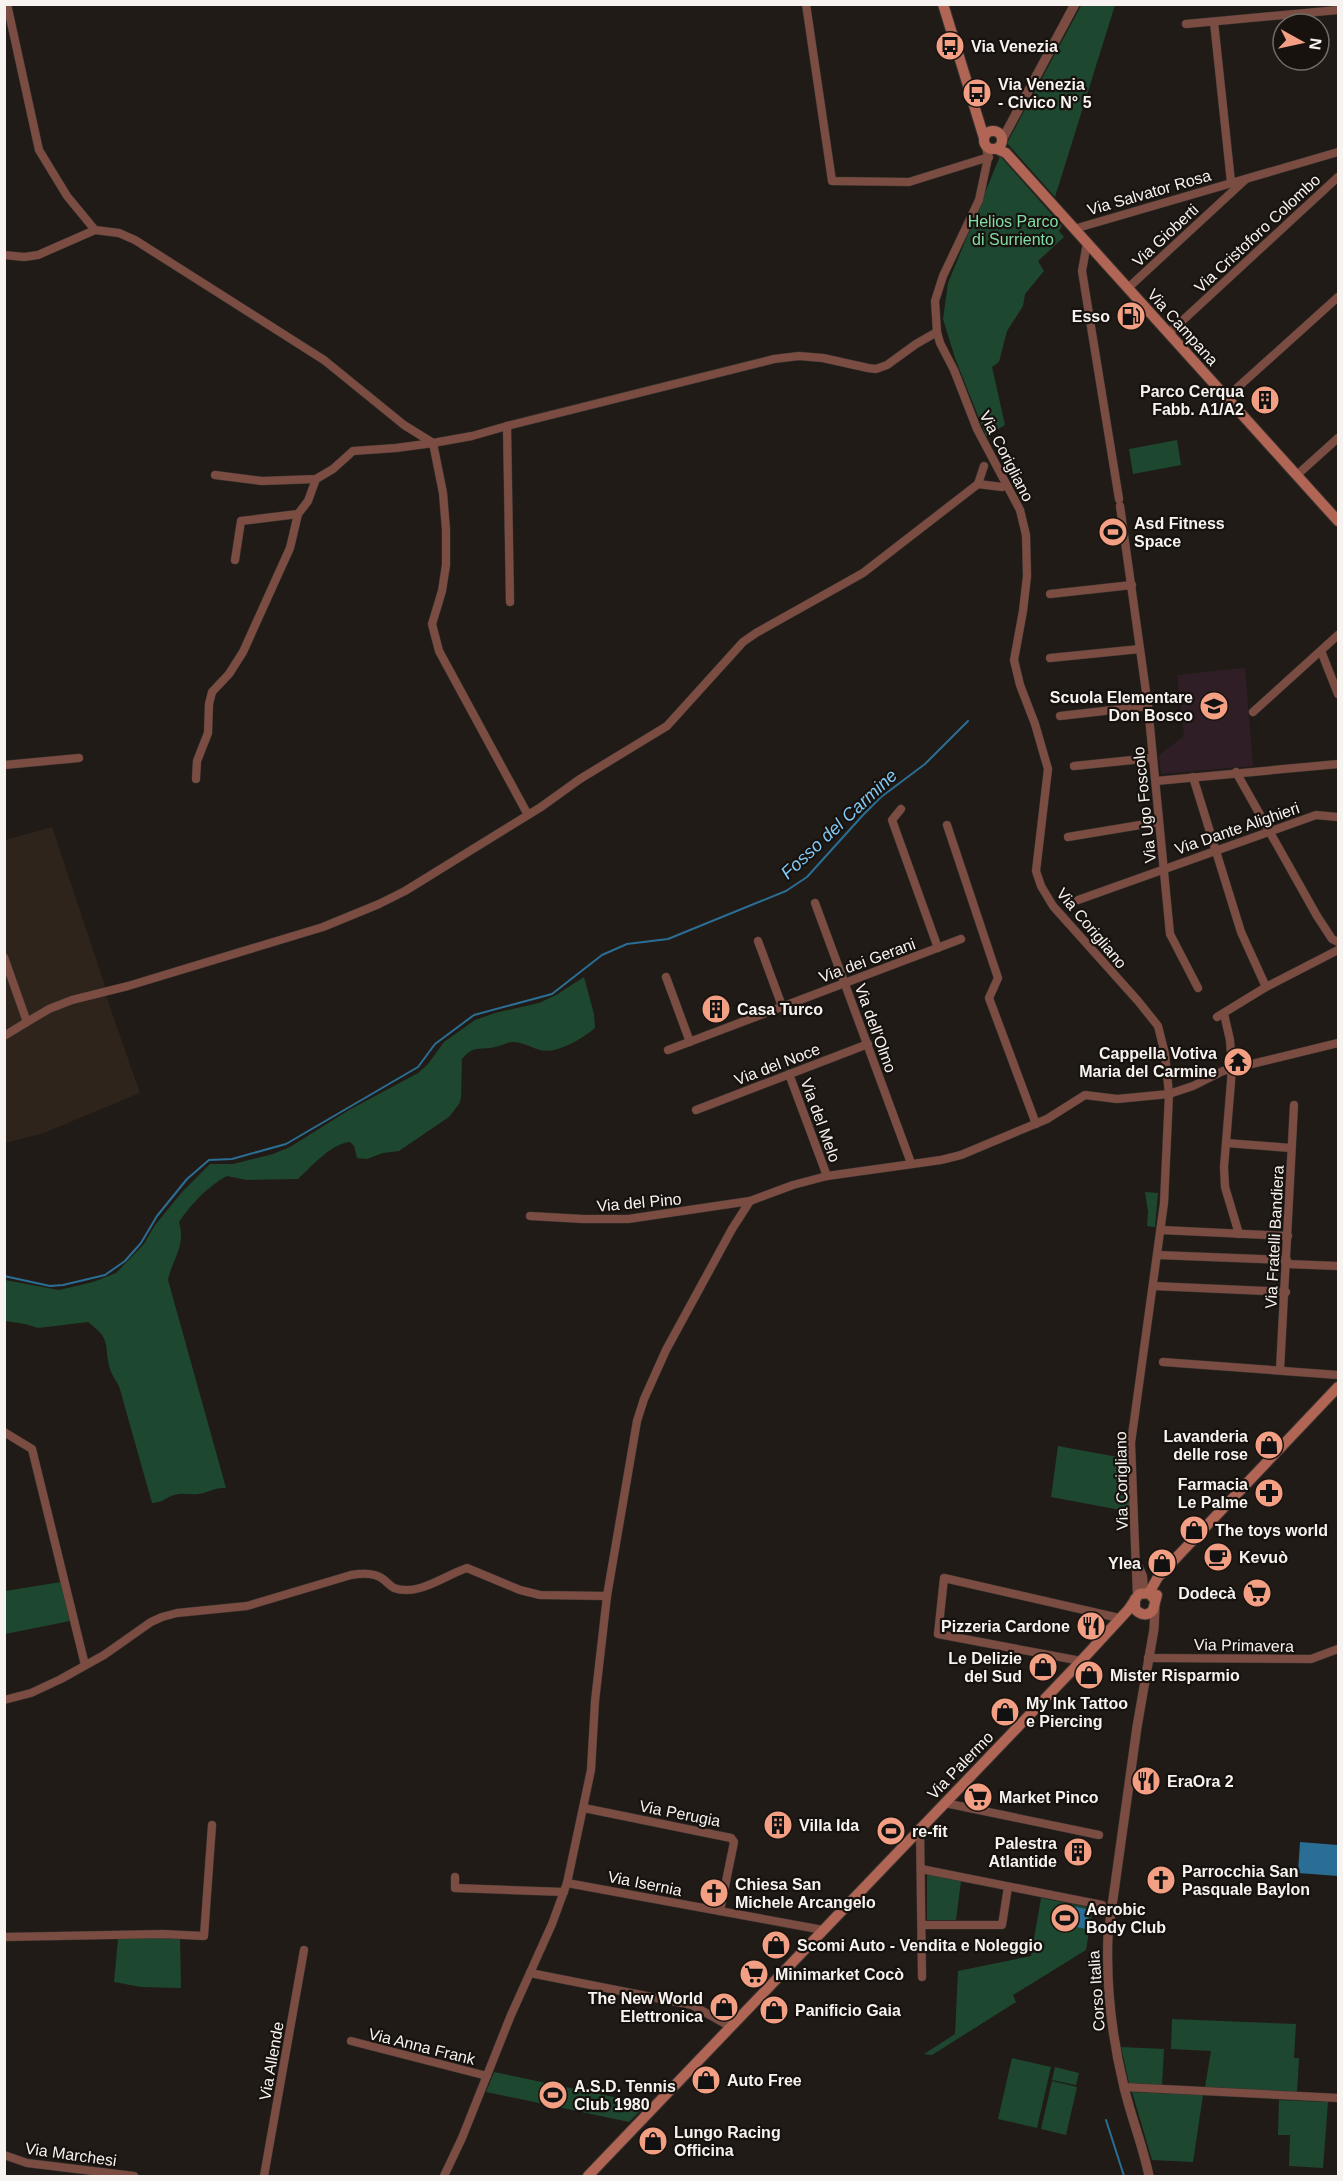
<svg xmlns="http://www.w3.org/2000/svg" width="1343" height="2181" viewBox="0 0 1343 2181" font-family="Arial,sans-serif">
<style>
.built{fill:#2e241b}
.education{fill:#2f1e26}
.green{fill:#1e472f}
.water{fill:#2b6e95}
.lines{fill:none;stroke-linecap:round;stroke-linejoin:round}
.stream{stroke:#2b6e95;stroke-width:2}
.minor-casing{stroke:#3a3531;stroke-width:9}
.tertiary-casing{stroke:#3a3531;stroke-width:10}
.secondary-casing{stroke:#3a3531;stroke-width:12}
.minor{stroke:#7b4c41;stroke-width:8}
.tertiary{stroke:#7b4c41;stroke-width:9}
.secondary{stroke:#b16554;stroke-width:10}
.labels{text-anchor:middle;stroke-width:4.5;stroke-linejoin:round;paint-order:stroke}
.poi-label{font-size:16px;font-weight:bold;fill:#f7f3f0;stroke:#17120e;text-anchor:start}
.street-label{font-size:16px;fill:#f7f3f0;stroke:#17120e}
.park-label{font-size:16px;fill:#80dda4;stroke:#17120e}
.water-label{font-size:18px;font-style:italic;fill:#81c9f6;stroke:#17120e}
</style>
<rect width="100%" height="100%" fill="#201b17"/>
<polygon class="built" points="52,827 104,983 106,996 140,1093 44,1133 5,1143 5,840"/>
<polygon class="education" points="1242,668 1245,668 1253,766 1161,774 1159,755 1184,736 1177,675"/>
<g class="green">
<polygon points="1082,4 1115,5 1055,197 1007,143"/>
<polygon points="1000,156 1062,226 1059,231 1064,237 1038,261 1044,271 1025,294 1023,306 1007,331 999,362 992,367 1005,425 986,436 955,358 943,319 948,283"/>
<polygon points="1177,440 1181,465 1133,474 1129,449"/>
<path d="M584,977L594,1014L595,1028C584,1037 568,1047 554,1050C537,1054 528,1042 513,1042C507,1042 501,1046 495,1047C478,1051 475,1044 462,1059L461,1098L459,1104L449,1117L399,1151L383,1153L367,1159L357,1158L354,1146L350,1142C332,1143 311,1167 298,1179L247,1180L227,1176C208,1186 191,1204 179,1222C186,1247 173,1257 168,1280L226,1488C214,1487 208,1493 198,1494C190,1495 182,1492 174,1495C164,1498 165,1502 152,1503L119,1386C116,1381 112,1375 110,1369C103,1344 113,1341 88,1322L38,1328L25,1324L5,1321V1280L59,1290L93,1282L116,1273L144,1244L155,1225L183,1191L210,1164H233L273,1154L290,1147L349,1110L418,1073L428,1064L444,1042L475,1020L495,1013L539,1003L556,995Z"/>
<polygon points="1145,1192 1158,1193 1155,1227 1147,1226 1148,1212"/>
<polygon points="1058,1446 1123,1458 1131,1512 1051,1497"/>
<polygon points="61,1582 70,1621 5,1634 5,1591"/>
<polygon points="927,1874 961,1881 956,1920 927,1920"/>
<polygon points="1041,1898 1093,1908 1086,1950 1013,1995 1016,2002 932,2055 924,2054 955,2034 958,1971 1031,1956"/>
<polygon points="180,1937 181,1988 141,1987 114,1982 118,1939"/>
<polygon points="1172,2019 1296,2024 1294,2058 1299,2058 1297,2093 1205,2087 1211,2051 1171,2049"/>
<polygon points="1121,2047 1164,2049 1162,2085 1129,2083"/>
<polygon points="1012,2058 1051,2067 1037,2128 998,2119"/>
<polygon points="1055,2067 1079,2073 1076,2085 1052,2080"/>
<polygon points="494,2072 647,2104 629,2122 486,2092"/>
<polygon points="1052,2081 1077,2087 1066,2135 1041,2129"/>
<polygon points="1132,2092 1203,2095 1193,2162 1152,2160"/>
<polygon points="1279,2100 1328,2102 1323,2168 1289,2166 1290,2135 1278,2135"/>
</g>
<g class="water">
<polygon points="1300,1842 1338,1845 1338,1876 1298,1873"/>
<polygon points="1063,1904 1090,1910 1086,1929 1059,1923"/>
</g>
<g class="lines">
<g class="stream">
<polyline points="4,1276 50,1286 63,1285 105,1275 125,1261 141,1243 157,1216 187,1179 209,1160 232,1159 286,1144 418,1067 435,1044 474,1015 552,994 602,955 627,944 668,939 786,891 807,877 863,815 881,797 925,764 968,721"/>
<polyline points="1106,2120 1124,2176"/>
</g>
<g class="minor-casing">
<g id="minor">
<polyline points="7,4 39,150 67,196 95,230"/>
<polyline points="806,4 832,181 909,182 989,157"/>
<polyline points="1214,22 1231,182"/>
<polyline points="1186,24 1338,10"/>
<polyline points="986,146 988,158 979,200 943,276 935,301 937,332 940,343 954,370 977,429 1020,510 1026,535 1027,576 1023,611 1014,660 1020,685 1035,724 1048,769 1036,871 1041,886 1053,906 1138,1001 1158,1026 1165,1054 1169,1094 1164,1203 1131,1443 1137,1596"/>
<polyline points="1074,229 1338,152"/>
<polyline points="1087,243 1082,271 1119,499"/>
<polyline points="4,255 24,257 38,255 95,230 119,233 135,240 324,360 404,425 433,443 472,436 507,426 774,359 799,356 823,358 868,368 876,369 887,365 916,344 937,332"/>
<polyline points="1128,288 1246,179"/>
<polyline points="1168,334 1338,177"/>
<polyline points="1227,397 1338,297"/>
<polyline points="507,426 510,602"/>
<polyline points="215,475 262,481 316,479 333,469 353,451 396,448 433,443 443,493 446,530 446,565 442,591 432,624 439,651 528,815"/>
<polyline points="1297,475 1338,438"/>
<polyline points="978,484 1002,487"/>
<polyline points="1120,506 1148,706 1170,934 1198,988"/>
<polyline points="235,560 241,521 298,514 308,501 316,479"/>
<polyline points="1050,594 1132,585"/>
<polyline points="1321,651 1338,694"/>
<polyline points="1050,658 1140,649"/>
<polyline points="1253,712 1338,635"/>
<polyline points="1060,716 1148,706"/>
<polyline points="4,765 79,758"/>
<polyline points="1074,766 1152,758"/>
<polyline points="1236,772 1317,916 1332,939 1338,942"/>
<polyline points="1193,777 1241,932 1266,987"/>
<polyline points="196,779 197,761 208,733 209,704 212,692 229,674 243,652 290,548 298,514"/>
<polyline points="1156,781 1338,764"/>
<polyline points="901,809 892,820 938,948"/>
<polyline points="947,825 998,978 989,998 1036,1124"/>
<polyline points="1068,837 1158,822"/>
<polyline points="1078,900 1316,815 1338,817"/>
<polyline points="815,903 911,1163"/>
<polyline points="758,941 782,1006"/>
<polyline points="4,957 27,1022 4,1036"/>
<polyline points="666,977 690,1042"/>
<polyline points="1224,1014 1230,1040 1232,1069 1224,1167 1225,1187 1239,1234"/>
<polyline points="1217,1017 1266,987 1338,950"/>
<polyline points="27,1022 49,1009 72,1000 128,986 323,927 379,904 405,891 541,807 580,779 667,726 743,642 756,633 863,573 978,484 984,466"/>
<polyline points="668,1050 961,939"/>
<polyline points="789,1074 827,1176"/>
<polyline points="696,1110 868,1044"/>
<polyline points="1226,1143 1291,1148"/>
<polyline points="530,1216 583,1219 628,1219 750,1201"/>
<polyline points="1161,1230 1288,1236"/>
<polyline points="1158,1255 1287,1260"/>
<polyline points="1287,1264 1338,1266"/>
<polyline points="1153,1286 1286,1292"/>
<polyline points="1163,1362 1338,1375"/>
<polyline points="1280,1370 1294,1105"/>
<polyline points="4,1432 32,1449 85,1665"/>
<polyline points="1139,1567 1143,1576 1144,1592"/>
<polyline points="1148,1658 1311,1659 1338,1649"/>
<polyline points="1081,1661 938,1634 944,1578 1119,1618"/>
<path d="M4,1700L31,1693L61,1679L104,1655L151,1622L162,1617L177,1613L247,1606L351,1575C362,1573 374,1572 383,1579C387,1582 390,1586 394,1588C418,1597 445,1575 467,1568L520,1590L540,1595L607,1596"/>
<polyline points="945,1803 1099,1835"/>
<polyline points="584,1808 731,1838 734,1842 720,1911"/>
<polyline points="920,1828 922,1977"/>
<polyline points="921,1869 1102,1905"/>
<polyline points="455,1877 455,1888 564,1892"/>
<polyline points="567,1883 823,1930"/>
<polyline points="922,1925 1002,1925 1008,1887"/>
<polyline points="4,1937 163,1934 204,1936 212,1825"/>
<polyline points="530,1973 692,2005 731,2027"/>
<polyline points="351,2041 487,2076"/>
<polyline points="1124,2087 1338,2098"/>
<polyline points="4,2155 27,2163 134,2176"/>
<polyline points="264,2176 304,1950"/>
<polyline points="444,2176 462,2138 511,2015 552,1924 567,1883 591,1770 595,1701 607,1596 637,1421 644,1399 666,1350 732,1229 750,1201 793,1185 827,1176 941,1160 961,1155 1047,1119 1085,1095 1117,1099 1169,1094 1193,1086 1223,1071 1338,1043"/>
</g>
</g>
<g class="tertiary-casing">
<g id="tertiary">
<polyline points="1002,140 1075,4"/>
<path d="M1149,2176C1143,2146 1131,2117 1124,2087C1112,2038 1106,1986 1108,1935L1137,1727L1154,1629L1155,1607"/>
</g>
</g>
<g class="secondary-casing">
<g id="secondary">
<polyline points="943,4 984,138"/>
<circle cx="993" cy="140" r="9"/>
<polyline points="997,149 1006,153 1338,521"/>
<polyline points="1149,1593 1158,1577 1338,1387"/>
<path d="M1135,1599V1609C1141,1616 1148,1616 1153,1610L1157,1595"/>
<polyline points="588,2176 1081,1661 1128,1610 1139,1594 1149,1593 1155,1600"/>
</g>
</g>
<use href="#minor" class="minor"/>
<use href="#tertiary" class="tertiary"/>
<use href="#secondary" class="secondary"/>
</g>
<defs>
<g id="bus-disc" transform="scale(1.5)"><circle r="9.5" fill="#f39f83" stroke="#17120e"/><path d="M-5-6H5V4H4V6H2V4H-2V6H-4V4H-5ZM-3.5-4V0h7V-4ZM-3.5 1.2v1.5H-2V1.2ZM2 1.2v1.5H3.5V1.2Z" fill="#111"/></g>
<g id="fuel-disc" transform="scale(1.5)"><circle r="9.5" fill="#f39f83" stroke="#17120e"/><path d="M-5.5-6h7V0h2V4h1.3V-2.5L3-4.5l.8-.8L6-3V5H2.5V1h-1V6h-7ZM-4.2-4.7v3.2H.2V-4.7Z" fill="#111"/></g>
<g id="building-disc" transform="scale(1.5)"><circle r="9.5" fill="#f39f83" stroke="#17120e"/><path d="M-4-6H4V6H1V3H-1V6H-4ZM-2.5-4.3h1.7v1.8h-1.7ZM.8-4.3h1.7v1.8H.8ZM-2.5-1h1.7V.8h-1.7ZM.8-1h1.7V.8H.8Z" fill="#111"/></g>
<g id="stadium-disc" transform="scale(1.5)"><circle r="9.5" fill="#f39f83" stroke="#17120e"/><path d="M0-5a6.5 5 0 1 0 0 10a6.5 5 0 1 0 0-10ZM-3.5-1.8h7v3.6h-7Z" fill="#111"/></g>
<g id="school-disc" transform="scale(1.5)"><circle r="9.5" fill="#f39f83" stroke="#17120e"/><path d="M0-5L7-2L0 1L-7-2ZM-4 1L0 2.5L4 1V4Q0 6-4 4Z" fill="#111"/></g>
<g id="temple-disc" transform="scale(1.5)"><circle r="9.5" fill="#f39f83" stroke="#17120e"/><path d="M0-6L5-2H3V0L6.5 2.5H4V6H1.5V3h-3V6H-4V2.5H-6.5L-3 0V-2H-5Z" fill="#111"/></g>
<g id="shop-disc" transform="scale(1.5)"><circle r="9.5" fill="#f39f83" stroke="#17120e"/><path d="M-5-2.5h2.3a2.7 3.5 0 0 1 5.4 0H5L5.5 6h-11ZM-1.5-2.5h3a1.5 2.3 0 0 0-3 0Z" fill="#111"/></g>
<g id="pharmacy-disc" transform="scale(1.5)"><circle r="9.5" fill="#f39f83" stroke="#17120e"/><path d="M-2-6h4v4h4v4h-4v4h-4v-4h-4v-4h4Z" fill="#111"/></g>
<g id="cafe-disc" transform="scale(1.5)"><circle r="9.5" fill="#f39f83" stroke="#17120e"/><path d="M-5.5-4.5H6V0H3Q3 3.5 0 3.5H-2.5Q-5.5 3.5-5.5 0ZM3-3.2v2h1.7v-2ZM-6 4.5H4V6H-6Z" fill="#111"/></g>
<g id="supermarket-disc" transform="scale(1.5)"><circle r="9.5" fill="#f39f83" stroke="#17120e"/><path d="M-6-5.5h2.5l.6 2H6L4.5 2H-2.5L-4.4-4H-6ZM-1.5 3.2a1.3 1.3 0 1 0 .1 0ZM3 3.2a1.3 1.3 0 1 0 .1 0Z" fill="#111"/></g>
<g id="restaurant-disc" transform="scale(1.5)"><circle r="9.5" fill="#f39f83" stroke="#17120e"/><path d="M-5-6h1v4h1v-4h1v4h1v-4h1v5L-1.5 .5V6h-2V.5L-5-1ZM5-6V6H3V1.5H1.5Q1.5-4 5-6Z" fill="#111"/></g>
<g id="church-disc" transform="scale(1.5)"><circle r="9.5" fill="#f39f83" stroke="#17120e"/><path d="M-1.2-6h2.4v3.5h3.3v2.4h-3.3V6h-2.4V-.1h-3.3v-2.4h3.3Z" fill="#111"/></g>
</defs>
<g fill-rule="evenodd">
<use href="#bus-disc" x="950" y="46"/>
<use href="#bus-disc" x="977" y="93"/>
<use href="#fuel-disc" x="1131" y="316"/>
<use href="#building-disc" x="1265" y="400"/>
<use href="#stadium-disc" x="1113" y="532"/>
<use href="#school-disc" x="1214" y="706"/>
<use href="#building-disc" x="716" y="1009"/>
<use href="#temple-disc" x="1238" y="1062"/>
<use href="#shop-disc" x="1269" y="1445"/>
<use href="#pharmacy-disc" x="1269" y="1493"/>
<use href="#shop-disc" x="1194" y="1530"/>
<use href="#cafe-disc" x="1218" y="1557"/>
<use href="#shop-disc" x="1162" y="1563"/>
<use href="#supermarket-disc" x="1257" y="1593"/>
<use href="#restaurant-disc" x="1091" y="1626"/>
<use href="#shop-disc" x="1043" y="1667"/>
<use href="#shop-disc" x="1089" y="1675"/>
<use href="#shop-disc" x="1005" y="1712"/>
<use href="#restaurant-disc" x="1146" y="1781"/>
<use href="#supermarket-disc" x="978" y="1797"/>
<use href="#building-disc" x="778" y="1825"/>
<use href="#stadium-disc" x="891" y="1831"/>
<use href="#building-disc" x="1078" y="1852"/>
<use href="#church-disc" x="1161" y="1880"/>
<use href="#church-disc" x="714" y="1893"/>
<use href="#stadium-disc" x="1065" y="1918"/>
<use href="#shop-disc" x="776" y="1945"/>
<use href="#supermarket-disc" x="754" y="1974"/>
<use href="#shop-disc" x="724" y="2007"/>
<use href="#shop-disc" x="774" y="2010"/>
<use href="#shop-disc" x="706" y="2080"/>
<use href="#stadium-disc" x="553" y="2095"/>
<use href="#shop-disc" x="653" y="2141"/>
</g>
<g class="labels">
<g class="poi-label">
<text x="971" y="52">Via Venezia</text>
<text x="998" y="90">Via Venezia<tspan x="998" dy="18">- Civico N° 5</tspan></text>
<text x="1110" y="322" text-anchor="end">Esso</text>
<text x="1244" y="397" text-anchor="end">Parco Cerqua<tspan x="1244" dy="18">Fabb. A1/A2</tspan></text>
<text x="1134" y="529">Asd Fitness<tspan x="1134" dy="18">Space</tspan></text>
<text x="1193" y="703" text-anchor="end">Scuola Elementare<tspan x="1193" dy="18">Don Bosco</tspan></text>
<text x="737" y="1015">Casa Turco</text>
<text x="1217" y="1059" text-anchor="end">Cappella Votiva<tspan x="1217" dy="18">Maria del Carmine</tspan></text>
<text x="1248" y="1442" text-anchor="end">Lavanderia<tspan x="1248" dy="18">delle rose</tspan></text>
<text x="1248" y="1490" text-anchor="end">Farmacia<tspan x="1248" dy="18">Le Palme</tspan></text>
<text x="1215" y="1536">The toys world</text>
<text x="1239" y="1563">Kevuò</text>
<text x="1141" y="1569" text-anchor="end">Ylea</text>
<text x="1236" y="1599" text-anchor="end">Dodecà</text>
<text x="1070" y="1632" text-anchor="end">Pizzeria Cardone</text>
<text x="1022" y="1664" text-anchor="end">Le Delizie<tspan x="1022" dy="18">del Sud</tspan></text>
<text x="1110" y="1681">Mister Risparmio</text>
<text x="1026" y="1709">My Ink Tattoo<tspan x="1026" dy="18">e Piercing</tspan></text>
<text x="1167" y="1787">EraOra 2</text>
<text x="999" y="1803">Market Pinco</text>
<text x="799" y="1831">Villa Ida</text>
<text x="912" y="1837">re-fit</text>
<text x="1057" y="1849" text-anchor="end">Palestra<tspan x="1057" dy="18">Atlantide</tspan></text>
<text x="1182" y="1877">Parrocchia San<tspan x="1182" dy="18">Pasquale Baylon</tspan></text>
<text x="735" y="1890">Chiesa San<tspan x="735" dy="18">Michele Arcangelo</tspan></text>
<text x="1086" y="1915">Aerobic<tspan x="1086" dy="18">Body Club</tspan></text>
<text x="797" y="1951">Scomi Auto - Vendita e Noleggio</text>
<text x="775" y="1980">Minimarket Cocò</text>
<text x="703" y="2004" text-anchor="end">The New World<tspan x="703" dy="18">Elettronica</tspan></text>
<text x="795" y="2016">Panificio Gaia</text>
<text x="727" y="2086">Auto Free</text>
<text x="574" y="2092">A.S.D. Tennis<tspan x="574" dy="18">Club 1980</tspan></text>
<text x="674" y="2138">Lungo Racing<tspan x="674" dy="18">Officina</tspan></text>
</g>
<g class="street-label">
<text transform="translate(1149 192) rotate(-16)" y="6">Via Salvator Rosa</text>
<text transform="translate(1257 233) rotate(-43)" y="6">Via Cristoforo Colombo</text>
<text transform="translate(1165 235) rotate(-43)" y="6">Via Gioberti</text>
<text transform="translate(1183 327) rotate(48)" y="6">Via Campana</text>
<text transform="translate(1007 456) rotate(63)" y="6">Via Corigliano</text>
<text transform="translate(1144 805) rotate(-96)" y="6">Via Ugo Foscolo</text>
<text transform="translate(1237 828) rotate(-19)" y="6">Via Dante Alighieri</text>
<text transform="translate(1092 928) rotate(50)" y="6">Via Corigliano</text>
<text transform="translate(867 960) rotate(-20)" y="6">Via dei Gerani</text>
<text transform="translate(876 1028) rotate(70)" y="6">Via dell'Olmo</text>
<text transform="translate(777 1064) rotate(-21)" y="6">Via del Noce</text>
<text transform="translate(821 1120) rotate(70)" y="6">Via del Melo</text>
<text transform="translate(639 1202) rotate(-5)" y="6">Via del Pino</text>
<text transform="translate(1274 1237) rotate(-87)" y="6">Via Fratelli Bandiera</text>
<text transform="translate(1121 1481) rotate(-91)" y="6">Via Corigliano</text>
<text transform="translate(1244 1645) rotate(1)" y="6">Via Primavera</text>
<text transform="translate(960 1765) rotate(-46)" y="6">Via Palermo</text>
<text transform="translate(680 1813) rotate(11)" y="6">Via Perugia</text>
<text transform="translate(645 1883) rotate(11)" y="6">Via Isernia</text>
<text transform="translate(1096 1991) rotate(-94)" y="6">Corso Italia</text>
<text transform="translate(422 2046) rotate(14)" y="6">Via Anna Frank</text>
<text transform="translate(271 2061) rotate(-80)" y="6">Via Allende</text>
<text transform="translate(71 2154) rotate(8)" y="6">Via Marchesi</text>
</g>
<g class="park-label">
<text x="1013" y="227">Helios Parco<tspan x="1013" dy="18">di Surriento</tspan></text>
</g>
<g class="water-label">
<text transform="translate(839 824) rotate(-43)" y="6">Fosso del Carmine</text>
</g>
</g>
<rect width="1343" height="2181" fill="none" stroke="#f7f3f0" stroke-width="12"/>
<g transform="translate(1301 42) rotate(98)"><circle r="28" fill="#17120e" stroke="#716c68" stroke-width="1.5"/>
<path d="M0-4.5L10 22L0 15L-10 22Z" fill="#f39f83"/>
<text y="-9" font-size="16" font-weight="bold" text-anchor="middle" fill="#f7f3f0">N</text>
</g>
</svg>
